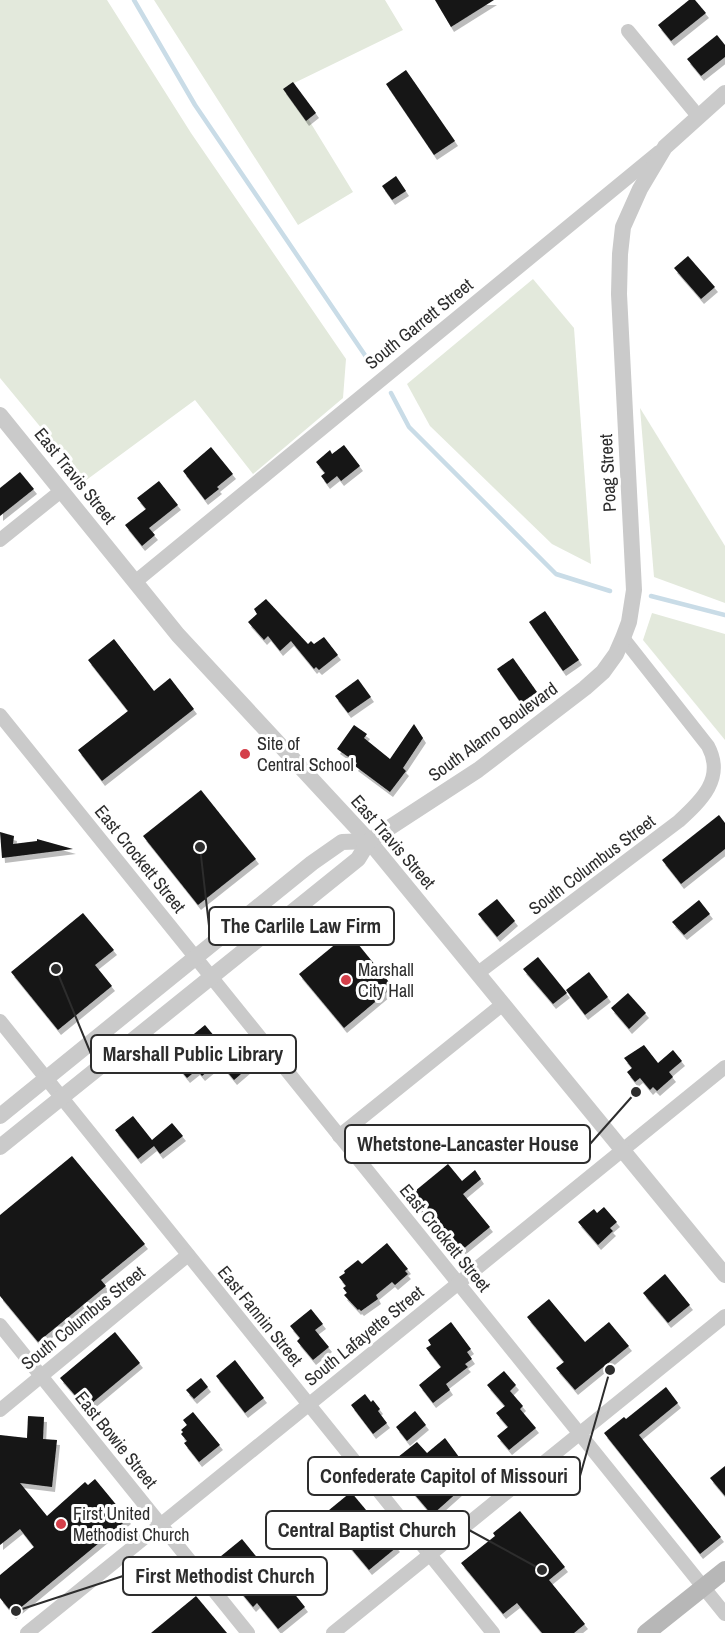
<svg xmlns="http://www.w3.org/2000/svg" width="725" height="1633" viewBox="0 0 725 1633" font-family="'Archivo Narrow',sans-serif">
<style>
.green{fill:#e3e9dc}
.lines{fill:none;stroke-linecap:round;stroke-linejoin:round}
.stream{stroke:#c9dce7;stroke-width:4.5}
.building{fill:#141414;filter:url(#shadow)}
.minor{stroke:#cacaca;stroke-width:14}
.tertiary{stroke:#cacaca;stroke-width:16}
.secondary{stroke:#b7b7b7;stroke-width:18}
.poi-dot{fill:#d43f4a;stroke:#fff;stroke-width:2}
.labels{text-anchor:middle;stroke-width:6;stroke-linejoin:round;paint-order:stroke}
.street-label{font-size:18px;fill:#2d2d2d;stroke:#fff}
.poi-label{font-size:18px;fill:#2d2d2d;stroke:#fff;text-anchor:start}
.leader{fill:none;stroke:#2d2d2d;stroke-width:2}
.callout-dot{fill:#2d2d2d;stroke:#fff;stroke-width:2}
.callout{fill:#fff;stroke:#2d2d2d;stroke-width:2}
.callout-label{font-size:20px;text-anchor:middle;font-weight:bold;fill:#2d2d2d}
</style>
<defs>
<filter id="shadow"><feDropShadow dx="3" dy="5" stdDeviation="0" flood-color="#0004"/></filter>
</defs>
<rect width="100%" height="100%" fill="#fff"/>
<g class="green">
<polygon points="0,0 107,0 191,133 346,359 343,398 253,474 195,400 85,481 0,378"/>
<polygon points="154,0 385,0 403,30 288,86 353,192 298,225"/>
<polygon points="533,279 574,328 591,564 552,544 430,426 407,384"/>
<polygon points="640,408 725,546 725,603 654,577"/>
<polygon points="652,613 725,634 725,740 643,640"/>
</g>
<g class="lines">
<g class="stream">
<polyline points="134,0 195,105 373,367"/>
<polyline points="391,393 409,427 556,574 610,591"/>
<polyline points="651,596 725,615"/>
</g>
</g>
<g class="building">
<polygon points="435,0 494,0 451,27"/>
<polygon points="689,0 695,0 706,13 671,41 658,25"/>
<polygon points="717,35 725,45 725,57 701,76 687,59"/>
<polygon points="406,70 455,141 434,155 386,84"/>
<polygon points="293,82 316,113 306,121 283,89"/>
<polygon points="396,176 406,191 392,200 382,186"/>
<polygon points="688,256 715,287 701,299 674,268"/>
<polygon points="344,445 360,466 341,481 337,476 327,484 321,476 325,473 316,462 330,450 332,454"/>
<polygon points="211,447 233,474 217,487 219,489 205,500 183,471"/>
<polygon points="20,472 34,489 0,516 0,488"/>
<polygon points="159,481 178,505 149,528 155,535 142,546 125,525 146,509 137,498"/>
<polygon points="266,599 308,644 311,641 314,644 324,637 338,655 319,670 316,667 314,669 291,641 280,651 268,636 264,640 248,622 257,614 254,609"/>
<polygon points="545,611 579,660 563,671 529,622"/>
<polygon points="114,639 154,691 170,678 194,709 102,781 78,750 128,711 88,660"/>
<polygon points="513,658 537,692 521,703 497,669"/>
<polygon points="358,679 371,697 348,713 335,696"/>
<polygon points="414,724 423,738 403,768 406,771 390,792 355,766 357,763 337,749 354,725 367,734 364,738 390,759"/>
<polygon points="201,790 256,859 198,905 143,836"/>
<polygon points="719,815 725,823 725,849 681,884 662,860"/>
<polygon points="0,832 14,836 13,844 37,841 37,839 73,849 2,858"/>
<polygon points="497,899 515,921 497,937 478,914"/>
<polygon points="699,900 710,914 684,935 672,922"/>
<polygon points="83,913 114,950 95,965 112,986 58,1030 11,972"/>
<polygon points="349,933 393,987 344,1028 299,974"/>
<polygon points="538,957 567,993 553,1004 523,969"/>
<polygon points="589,972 608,997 585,1015 566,990"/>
<polygon points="628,993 646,1013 629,1029 611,1008"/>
<polygon points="205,1025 220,1043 224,1040 248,1068 234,1080 219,1062 202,1076 197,1070 187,1078 168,1055"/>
<polygon points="644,1045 658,1063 673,1050 682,1061 669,1072 673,1077 657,1091 653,1087 650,1090 640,1078 635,1082 627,1072 632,1068 624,1058"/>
<polygon points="133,1116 152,1140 172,1123 183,1136 160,1154 154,1146 138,1159 115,1130"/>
<polygon points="72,1156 145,1244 101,1280 106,1286 38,1342 0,1296 0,1215"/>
<polygon points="448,1164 462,1181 475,1170 481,1179 463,1194 490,1227 462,1250 436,1219 431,1223 409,1196"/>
<polygon points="604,1207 617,1222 610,1228 613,1231 598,1245 578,1222 594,1209 597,1213"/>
<polygon points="387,1243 408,1269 405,1271 408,1274 395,1285 392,1282 376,1295 378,1299 361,1311 359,1309 358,1310 344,1295 347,1293 343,1288 346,1286 339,1277 345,1273 344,1271 358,1260 362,1264"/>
<polygon points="665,1274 690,1305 668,1323 643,1293"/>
<polygon points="549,1299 585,1342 609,1322 629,1346 575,1390 556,1368 564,1362 527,1317"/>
<polygon points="311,1309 323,1324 315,1330 329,1347 313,1360 297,1341 300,1338 290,1326"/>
<polygon points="451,1322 471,1349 467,1352 472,1359 465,1364 468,1367 446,1384 450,1390 433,1403 419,1385 441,1367 426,1348 431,1345 428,1340"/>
<polygon points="115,1332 140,1363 86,1408 60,1378"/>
<polygon points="235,1360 264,1398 245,1413 216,1376"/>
<polygon points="504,1371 516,1385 510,1391 523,1406 520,1409 536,1428 509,1450 497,1436 508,1427 496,1413 505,1406 487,1385"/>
<polygon points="201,1378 208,1387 194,1399 186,1390"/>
<polygon points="666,1387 678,1403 639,1435 721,1537 700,1554 604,1433 624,1417 626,1419"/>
<polygon points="365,1394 371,1402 373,1400 380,1409 378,1411 387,1423 373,1434 351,1405"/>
<polygon points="415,1411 426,1425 407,1441 396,1427"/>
<polygon points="193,1412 220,1445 199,1462 184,1443 187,1441 181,1434 183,1432 181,1430 187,1425 183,1420"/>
<polygon points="28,1416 44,1417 43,1439 57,1440 52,1487 20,1483 47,1516 85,1482 88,1485 95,1479 128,1519 13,1614 0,1598 0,1575 34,1547 20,1529 0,1545 0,1435 27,1438"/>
<polygon points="445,1438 459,1457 443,1470 460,1490 432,1515 393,1469 397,1466 393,1461 417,1442 427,1453"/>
<polygon points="474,1457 488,1475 480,1482 466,1464"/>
<polygon points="725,1466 725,1496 710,1478"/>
<polygon points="351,1492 397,1547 369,1570 323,1515"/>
<polygon points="520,1511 565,1567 549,1580 585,1624 574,1633 542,1633 517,1603 503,1614 461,1563 495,1536 493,1533"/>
<polygon points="242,1539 272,1576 277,1572 305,1607 278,1629 257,1603 253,1607 215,1561"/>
<polygon points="196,1596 227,1633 151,1633"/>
</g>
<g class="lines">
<g class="minor">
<polyline points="628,31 698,116"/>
<polyline points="0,540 61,491"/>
<polyline points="135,582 659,152"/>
<polyline points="0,715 725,1614"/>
<path d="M478,973L679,821C702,800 725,778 708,746L623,638"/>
<polyline points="0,1021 493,1633"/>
<polyline points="339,1136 503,1004"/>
<polyline points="0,1325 248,1633"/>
<polyline points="0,1410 188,1255"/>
<polyline points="27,1633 725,1067"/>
<polyline points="333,1633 725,1316"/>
</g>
<g class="tertiary">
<polyline points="0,415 178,635 369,841 725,1275"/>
<polyline points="0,1116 312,863 342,842 369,841"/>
<polyline points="0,1147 358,859 369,841 478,770 585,688 603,672 616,654 623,638 629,622 634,590 619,294 620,254 623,227 640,189 665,147 725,93"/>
</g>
<polyline class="secondary" points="646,1633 725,1570"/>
</g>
<g class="poi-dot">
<circle cx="245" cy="754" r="6"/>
<circle cx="346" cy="980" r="6"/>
<circle cx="61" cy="1524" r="6"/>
</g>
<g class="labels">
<g class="street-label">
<text transform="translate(419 324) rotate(-39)" y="6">South Garrett Street</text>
<text transform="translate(608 473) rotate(-93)" y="6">Poag Street</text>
<text transform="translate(75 476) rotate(51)" y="6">East Travis Street</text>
<text transform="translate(493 732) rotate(-36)" y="6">South Alamo Boulevard</text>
<text transform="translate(393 842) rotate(49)" y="6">East Travis Street</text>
<text transform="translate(140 859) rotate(51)" y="6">East Crockett Street</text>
<text transform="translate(592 865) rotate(-37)" y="6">South Columbus Street</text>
<text transform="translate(445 1238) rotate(51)" y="6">East Crockett Street</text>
<text transform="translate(260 1316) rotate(51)" y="6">East Fannin Street</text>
<text transform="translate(83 1318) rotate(-39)" y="6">South Columbus Street</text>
<text transform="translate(364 1336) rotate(-39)" y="6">South Lafayette Street</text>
<text transform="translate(116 1440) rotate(51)" y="6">East Bowie Street</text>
</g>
<g class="poi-label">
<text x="257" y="750">Site of<tspan x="257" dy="21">Central School</tspan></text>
<text x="358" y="976">Marshall<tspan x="358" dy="21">City Hall</tspan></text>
<text x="73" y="1520">First United<tspan x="73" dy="21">Methodist Church</tspan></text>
</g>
</g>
<path class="leader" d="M200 847L209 926M56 969L91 1054M636 1092L590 1144M610 1370L580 1476M542 1570L469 1530M16 1611L123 1576"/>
<g class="callout-dot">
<circle cx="200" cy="847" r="6"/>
<circle cx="56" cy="969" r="6"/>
<circle cx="636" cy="1092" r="6"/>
<circle cx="610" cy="1370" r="6"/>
<circle cx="542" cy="1570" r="6"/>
<circle cx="16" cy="1611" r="6"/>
</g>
<g class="callout">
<rect x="209" y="907" width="185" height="38" rx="6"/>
<rect x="91" y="1035" width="205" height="38" rx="6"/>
<rect x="345" y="1125" width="245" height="38" rx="6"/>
<rect x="308" y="1457" width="272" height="38" rx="6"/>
<rect x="266" y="1511" width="203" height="38" rx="6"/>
<rect x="123" y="1557" width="204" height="38" rx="6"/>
</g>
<g class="callout-label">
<text x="301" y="933">The Carlile Law Firm</text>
<text x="193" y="1061">Marshall Public Library</text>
<text x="468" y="1151">Whetstone-Lancaster House</text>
<text x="444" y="1483">Confederate Capitol of Missouri</text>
<text x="367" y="1537">Central Baptist Church</text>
<text x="225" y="1583">First Methodist Church</text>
</g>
</svg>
